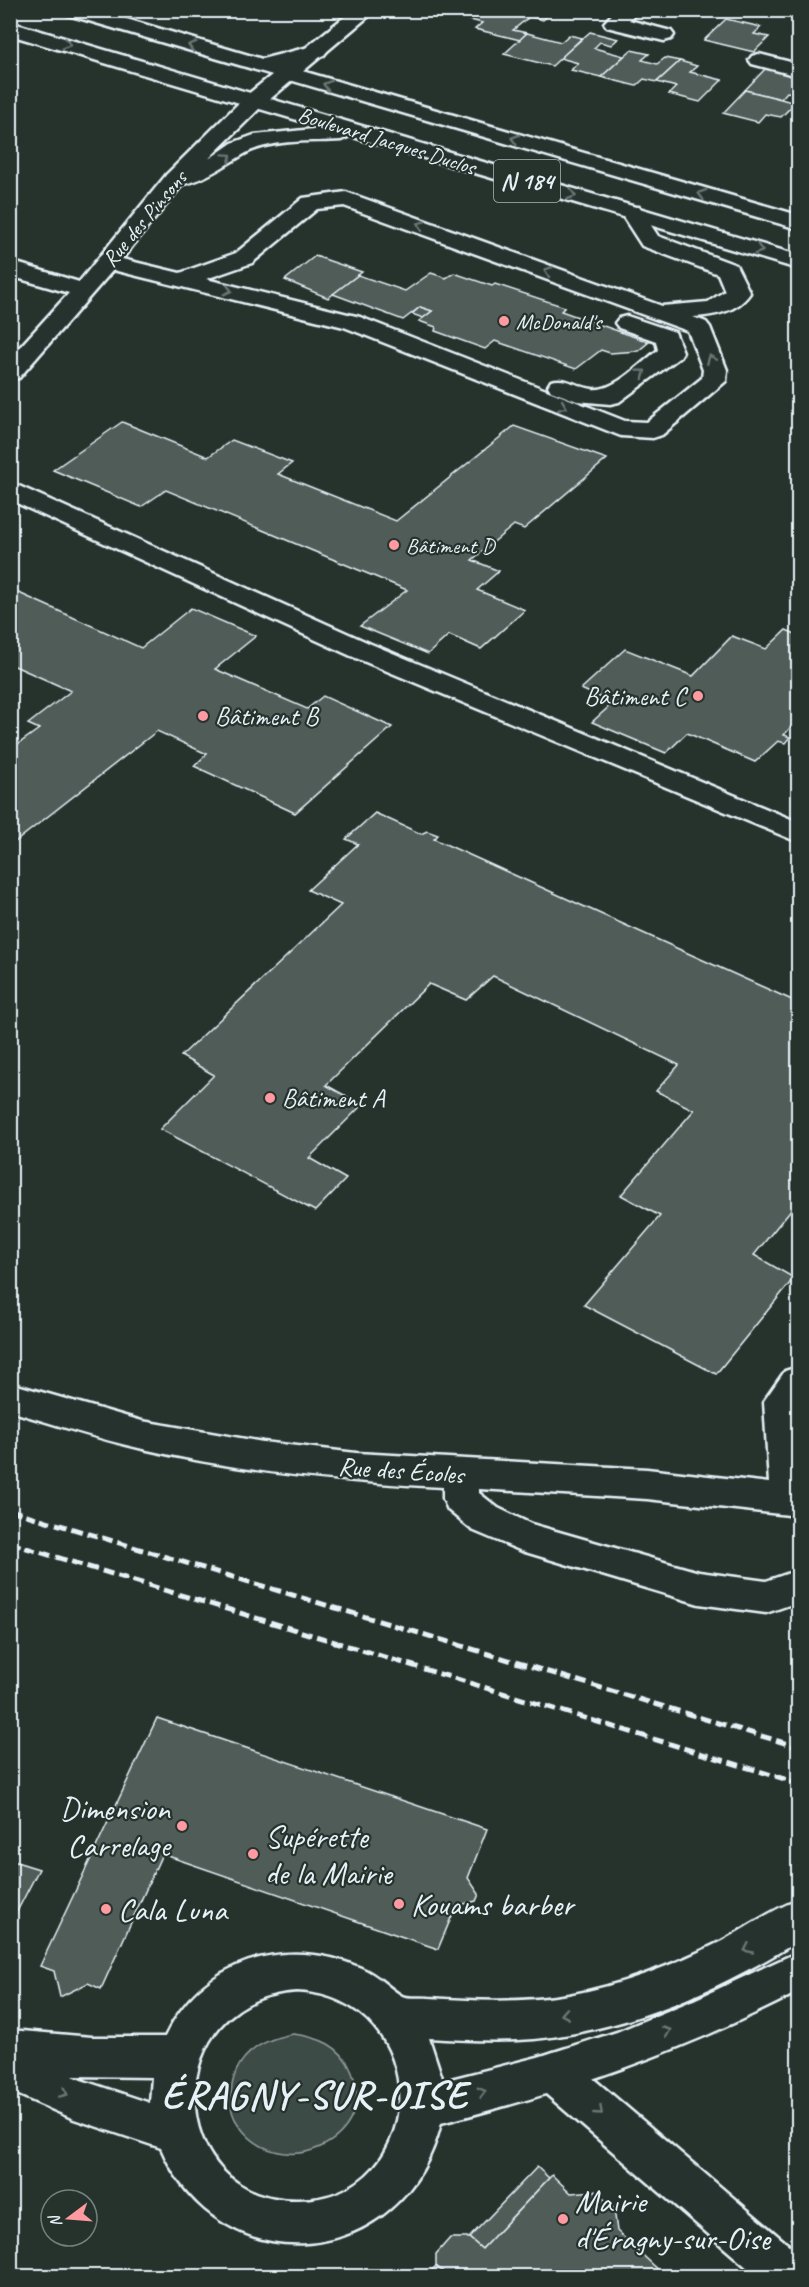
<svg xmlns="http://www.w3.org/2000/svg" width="809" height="2287" viewBox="0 0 809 2287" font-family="Caveat,sans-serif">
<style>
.green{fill:#3e4b47;stroke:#939ea0;stroke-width:1.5}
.building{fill:#505c59;stroke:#e8f1f8;stroke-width:1.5}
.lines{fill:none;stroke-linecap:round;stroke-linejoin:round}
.minor-casing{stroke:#e8f1f8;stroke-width:5}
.major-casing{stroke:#e8f1f8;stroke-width:5}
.minor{fill:#26332d;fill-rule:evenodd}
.major{fill:#26332d;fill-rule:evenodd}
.rail{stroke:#e8f1f8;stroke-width:5;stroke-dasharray:11 5;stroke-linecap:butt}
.oneway{stroke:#6a7674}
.poi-dot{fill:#ff9aa2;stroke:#26332d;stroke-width:2}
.labels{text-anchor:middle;stroke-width:4.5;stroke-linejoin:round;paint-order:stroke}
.far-street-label{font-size:22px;fill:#e8f1f8;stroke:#26332d}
.far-poi-label{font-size:22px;fill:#e8f1f8;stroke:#26332d;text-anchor:start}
.shield{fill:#26332d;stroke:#aeb8bb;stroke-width:1.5}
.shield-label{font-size:24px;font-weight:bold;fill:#e8f1f8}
.poi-label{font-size:26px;fill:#e8f1f8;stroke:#26332d;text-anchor:start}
.street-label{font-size:26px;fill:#e8f1f8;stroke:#26332d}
.near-poi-label{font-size:32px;fill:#e8f1f8;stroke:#26332d;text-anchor:start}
.near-district-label{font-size:39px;font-weight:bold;letter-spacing:1.5px;fill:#e8f1f8;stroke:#26332d}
</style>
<rect width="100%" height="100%" fill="#26332d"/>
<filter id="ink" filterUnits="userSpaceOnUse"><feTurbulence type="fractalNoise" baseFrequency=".0167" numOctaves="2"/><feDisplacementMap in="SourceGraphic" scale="12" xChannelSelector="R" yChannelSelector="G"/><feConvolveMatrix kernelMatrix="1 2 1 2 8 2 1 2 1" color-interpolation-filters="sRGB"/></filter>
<g filter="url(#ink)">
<path class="green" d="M293,2034C318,2037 341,2045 351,2070C381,2139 280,2187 238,2124C232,2116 230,2104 231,2094C233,2057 259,2040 293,2034Z"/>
<g class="building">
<polygon points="477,10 503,10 529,17 513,30 527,33 520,40 475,29 482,23 466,19"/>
<polygon points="503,10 542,10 551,13 543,20"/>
<polygon points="726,19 761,27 754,34 769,37 754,52 704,40"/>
<polygon points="590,32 618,39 611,45 600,42 594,48 624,56 601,77 571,70 578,63 560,58"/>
<polygon points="527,33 561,42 569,35 582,38 552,66 504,54"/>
<polygon points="631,50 649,54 642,60 657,64 665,58 680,61 657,82 644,79 636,86 601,77"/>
<polygon points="680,61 697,66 690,72 722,80 700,102 669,94 676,87 657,82"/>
<polygon points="766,68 798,76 798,94 787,92 781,99 745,90"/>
<polygon points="745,90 781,99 795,103 781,117 765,114 758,122 723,113"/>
<polygon points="315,256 362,272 328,298 285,280"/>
<polygon points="431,273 446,278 454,273 492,286 495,284 565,307 561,311 649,342 638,351 610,353 601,350 576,369 495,341 485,349 435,331 436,327 419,321 432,311 420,307 403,320 333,294 358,275 405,291"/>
<polygon points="420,307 432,311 423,318 412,314"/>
<polygon points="122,422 208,457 232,440 292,463 278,474 396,521 514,426 607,459 524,529 514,525 472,560 499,571 477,590 525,610 481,649 449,635 428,654 360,626 407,590 166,490 141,507 53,470"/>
<polygon points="10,589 141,648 191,608 256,636 215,669 307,709 323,696 392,727 295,813 194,766 207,754 157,731 10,846 10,750 39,729 28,724 71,691 10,664"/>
<polygon points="786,630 798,635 798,719 784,735 790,737 785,743 778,741 755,762 687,733 666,753 592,722 613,703 581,689 625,649 693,676 732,636 766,649"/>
<polygon points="375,813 421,834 427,831 438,835 434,839 792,1000 798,992 798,1201 754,1255 794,1278 716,1374 584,1305 660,1216 621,1195 694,1110 656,1091 679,1065 493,976 466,1000 429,984 326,1085 362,1105 309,1158 346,1179 315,1211 160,1129 214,1075 181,1056 341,905 308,890 358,844 346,839"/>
<polygon points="157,1718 487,1829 468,1878 479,1894 476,1901 456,1906 438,1949 162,1854 101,1989 88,1983 60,1997 54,1971 40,1966"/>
<polygon points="10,1860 39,1869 10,1925"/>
<polygon points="537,2167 549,2178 482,2249 469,2238"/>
<polygon points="552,2175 571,2193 595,2191 614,2208 617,2231 665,2276 448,2276 436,2266 436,2254 450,2238 469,2238 482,2249"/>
<polygon points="436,2266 448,2276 426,2276"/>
</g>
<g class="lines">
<g class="minor-casing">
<g id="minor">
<path d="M353,10H376L263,105L183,184L122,259L180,273L236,253L303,198L346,192L662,306L708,302L725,291L718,274L642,246L620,212L623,207H639L658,236L736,265L750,293C737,312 714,316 693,317L706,322L710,327L727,370L726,381L662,435L653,438L621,436L344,327L113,270L19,378L10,380V358L69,293L10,276V261L79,282L167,174L247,95ZM344,206L688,331L703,370L702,378L647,422L625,421L360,317L206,279L252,263L317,209Z"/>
<polygon points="616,10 639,10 629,20 671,31 674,35 671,39 664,41 607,27 604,23"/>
<polygon points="759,54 798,64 798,76 752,64 749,60 752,56"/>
<path d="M627,316L675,332L683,352L680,357L619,402L610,404L577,401L551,391L548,386L551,381C567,377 577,387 592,389C614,392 641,363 658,350L656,341L619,328L615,323L619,318Z"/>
<polygon points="10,482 371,644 798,822 798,842 351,656 10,500"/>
<path d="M798,1367V1516L647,1499L479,1489V1493L498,1508L531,1524L699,1572L766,1581L798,1570V1602L766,1613L699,1604L522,1551L472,1530L448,1510L443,1499V1487C342,1482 241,1472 143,1449C98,1439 54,1424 10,1411V1383L142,1421L263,1442L356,1453L647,1469L769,1483L764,1401L785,1371Z"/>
<polygon points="554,2052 569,2058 798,2253 798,2276 757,2276 539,2088 532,2073 539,2058"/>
</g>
</g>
<g class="major-casing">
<g id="major">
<polygon points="62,10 96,10 262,59 317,45 324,47 327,51 324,55 285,66 798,215 798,229 65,14"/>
<path d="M10,22L798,255V269L350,136L341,140C312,142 275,139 248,152C227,163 193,190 167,184L164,179L167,174L212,157L232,143L254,135L324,128L10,35Z"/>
<path d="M798,1900V1941C719,1990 628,2030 534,2039C500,2042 464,2040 429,2038L443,2081L538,2057L617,2032L694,2000L798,1952V1992C684,2051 566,2092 441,2123C405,2270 221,2287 161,2148L74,2119L10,2091V2030L92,2037H165C201,1960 286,1935 361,1968C378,1975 388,1988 402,1996C408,1999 421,1997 429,1998C475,2001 522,2003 569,1995C623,1985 674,1965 722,1941C748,1927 771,1910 798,1900ZM297,1991C435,1998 432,2200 297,2200C162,2200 159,1998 297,1991ZM72,2076L152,2077L150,2103L81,2080Z"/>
</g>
</g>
<use href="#minor" class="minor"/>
<use href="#major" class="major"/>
<g class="rail">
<polyline points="10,1510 798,1747"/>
<polyline points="10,1543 798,1783"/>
</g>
</g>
<defs><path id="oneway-chevron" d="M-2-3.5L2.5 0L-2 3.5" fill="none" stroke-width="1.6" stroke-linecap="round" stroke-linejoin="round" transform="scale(1.5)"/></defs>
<g class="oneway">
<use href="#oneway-chevron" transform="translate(67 44) rotate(16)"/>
<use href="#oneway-chevron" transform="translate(192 46) rotate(-164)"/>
<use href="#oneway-chevron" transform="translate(327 85) rotate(-164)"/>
<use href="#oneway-chevron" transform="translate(515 139) rotate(-164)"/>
<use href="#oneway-chevron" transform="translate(228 157) rotate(-35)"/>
<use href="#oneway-chevron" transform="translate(702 194) rotate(-164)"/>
<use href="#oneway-chevron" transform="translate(572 195) rotate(17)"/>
<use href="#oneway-chevron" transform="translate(421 225) rotate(-160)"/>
<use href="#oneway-chevron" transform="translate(759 250) rotate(16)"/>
<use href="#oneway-chevron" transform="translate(548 271) rotate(-160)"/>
<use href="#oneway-chevron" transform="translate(228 290) rotate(15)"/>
<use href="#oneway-chevron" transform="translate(711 359) rotate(-112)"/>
<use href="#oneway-chevron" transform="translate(642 373) rotate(-37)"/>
<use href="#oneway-chevron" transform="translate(563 406) rotate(21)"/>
<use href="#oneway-chevron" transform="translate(748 1949) rotate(155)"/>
<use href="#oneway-chevron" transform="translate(565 2014) rotate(170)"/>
<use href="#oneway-chevron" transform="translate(667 2031) rotate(-22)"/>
<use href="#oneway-chevron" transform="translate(482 2092) rotate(-15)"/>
<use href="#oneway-chevron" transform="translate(64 2093) rotate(24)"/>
<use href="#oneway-chevron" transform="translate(599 2111) rotate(41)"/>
</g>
</g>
<g class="poi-dot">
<circle cx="504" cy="321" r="6"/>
<circle cx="394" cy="545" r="6"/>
<circle cx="698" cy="696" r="6"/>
<circle cx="203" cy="716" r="6"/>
<circle cx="270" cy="1098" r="6"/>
<circle cx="182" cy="1826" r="6"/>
<circle cx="253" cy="1854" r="6"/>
<circle cx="399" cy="1904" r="6"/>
<circle cx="106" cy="1909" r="6"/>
<circle cx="563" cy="2219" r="6"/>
</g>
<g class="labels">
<g class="far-street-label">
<text transform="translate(387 140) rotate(17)" y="8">Boulevard Jacques Duclos</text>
<text transform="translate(144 218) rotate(-50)" y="8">Rue des Pinsons</text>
</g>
<g class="far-poi-label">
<text x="516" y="329">McDonald's</text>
<text x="406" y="553">Bâtiment D</text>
</g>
<rect class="shield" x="494" y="160" width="66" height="42" rx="4.5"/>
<g class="shield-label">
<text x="527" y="189">N 184</text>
</g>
<g class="poi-label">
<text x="686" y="705" text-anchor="end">Bâtiment C</text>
<text x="215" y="725">Bâtiment B</text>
<text x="282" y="1107">Bâtiment A</text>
</g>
<g class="street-label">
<text transform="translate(401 1470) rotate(4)" y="9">Rue des Écoles</text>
</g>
<g class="near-poi-label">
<text x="170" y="1819" text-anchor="end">Dimension<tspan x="170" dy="37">Carrelage</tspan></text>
<text x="265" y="1847">Supérette<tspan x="265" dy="37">de la Mairie</tspan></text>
<text x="411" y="1915">Kouams barber</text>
<text x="118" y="1920">Cala Luna</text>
<text x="575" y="2212">Mairie<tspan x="575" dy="37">d'Éragny-sur-Oise</tspan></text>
</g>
<g class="near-district-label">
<text x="315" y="2108">ÉRAGNY-SUR-OISE</text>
</g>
</g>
<rect width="809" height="2287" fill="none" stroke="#26332d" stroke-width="36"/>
<rect x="18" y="18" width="773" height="2251" fill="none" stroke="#e8f1f8" stroke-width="2" filter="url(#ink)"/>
<g transform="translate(69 2218) rotate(254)"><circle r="28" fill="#26332d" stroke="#747f7e" stroke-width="1.5"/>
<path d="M0-4.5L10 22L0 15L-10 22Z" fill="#ff9aa2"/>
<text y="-9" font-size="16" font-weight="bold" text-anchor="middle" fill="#e8f1f8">N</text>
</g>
</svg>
